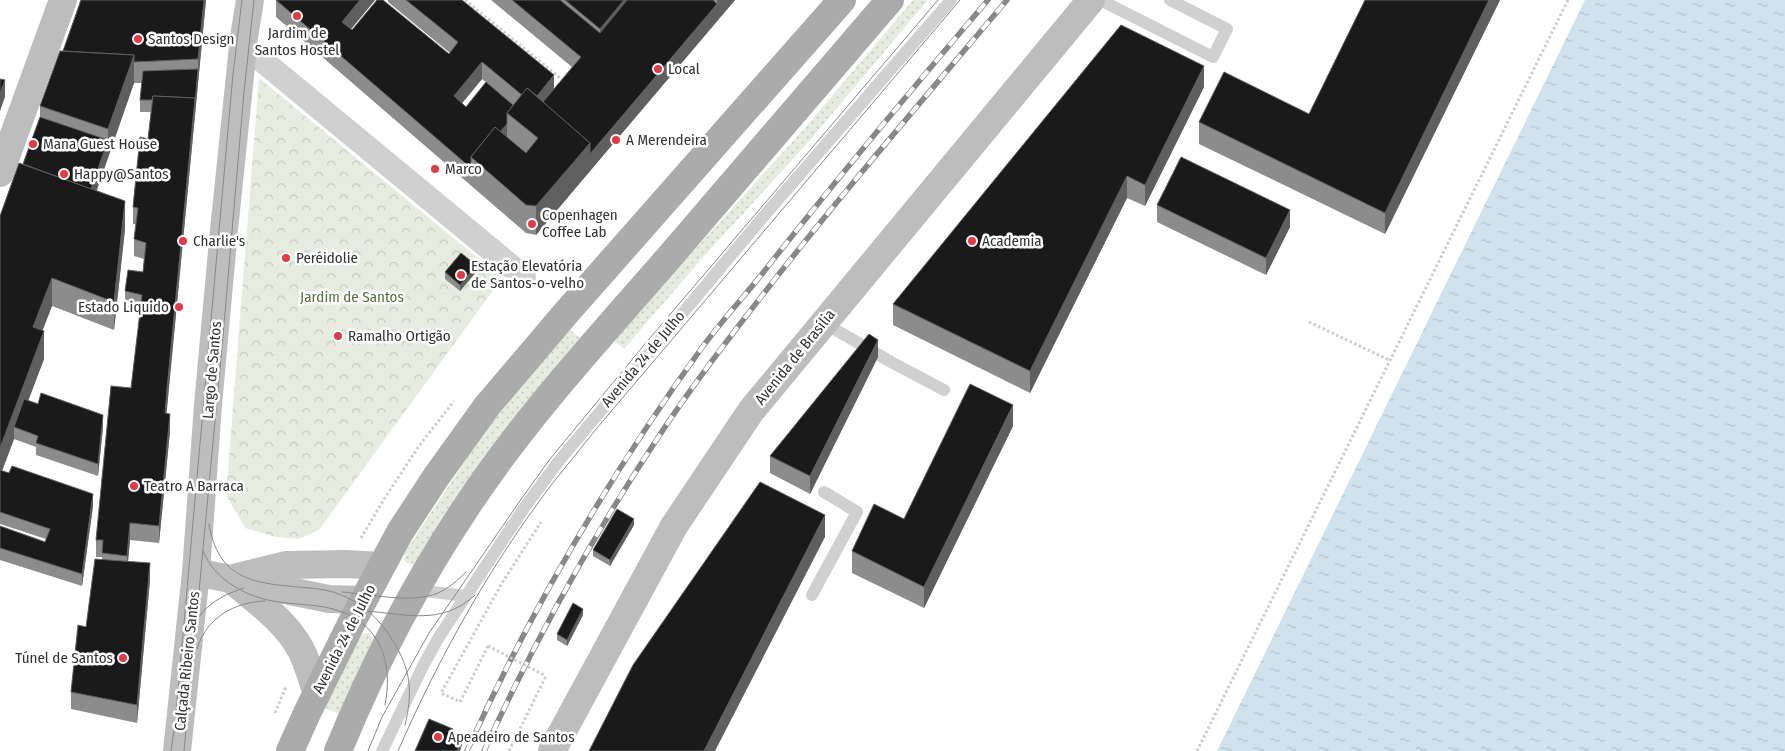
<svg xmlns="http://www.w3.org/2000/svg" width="1785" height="751" viewBox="0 0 1785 751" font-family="'Fira Sans Condensed',sans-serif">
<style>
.grass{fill:url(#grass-dots)}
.park{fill:url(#park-crowns)}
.water{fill:url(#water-ripples)}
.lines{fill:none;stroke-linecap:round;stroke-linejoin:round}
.path{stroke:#cdcdcd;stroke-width:3;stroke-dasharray:2.5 2.5;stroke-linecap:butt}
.lane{stroke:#d0d0d0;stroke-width:12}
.street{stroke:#d0d0d0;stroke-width:24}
.secondary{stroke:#bdbdbd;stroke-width:28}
.primary{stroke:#ababab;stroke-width:28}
.tram{stroke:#888;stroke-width:1}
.rail-casing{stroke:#888;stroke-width:5.5}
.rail{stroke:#fff;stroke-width:4;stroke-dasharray:11;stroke-linecap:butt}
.path-bridge{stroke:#cdcdcd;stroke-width:3;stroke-dasharray:2.5 2.5;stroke-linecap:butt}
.wall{fill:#8c8c8c;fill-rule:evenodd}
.shaded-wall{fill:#5f5f5f}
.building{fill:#1a1a1a;stroke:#5f5f5f}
.poi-dot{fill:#e63946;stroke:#fff;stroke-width:2}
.labels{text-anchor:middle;stroke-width:5;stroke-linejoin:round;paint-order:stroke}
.poi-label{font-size:15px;fill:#333;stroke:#fff;text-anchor:start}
.park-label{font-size:15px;fill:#56703f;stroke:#fff}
.street-label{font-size:15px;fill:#333;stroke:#fff}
</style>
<defs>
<pattern id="grass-dots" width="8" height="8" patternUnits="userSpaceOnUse" patternTransform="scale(1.25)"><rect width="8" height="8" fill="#e6ecdf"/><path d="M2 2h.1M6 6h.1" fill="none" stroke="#c6cbc0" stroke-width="1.8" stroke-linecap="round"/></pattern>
<pattern id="park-crowns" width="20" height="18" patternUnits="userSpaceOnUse" patternTransform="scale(1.25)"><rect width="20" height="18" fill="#e6ecdf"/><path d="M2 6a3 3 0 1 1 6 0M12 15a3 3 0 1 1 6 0" fill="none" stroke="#c6cbc0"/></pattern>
<pattern id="water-ripples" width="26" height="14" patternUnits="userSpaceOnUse" patternTransform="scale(1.25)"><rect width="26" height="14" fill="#cfe2ee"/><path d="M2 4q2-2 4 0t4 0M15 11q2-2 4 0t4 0" fill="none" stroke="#b2c2cd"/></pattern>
</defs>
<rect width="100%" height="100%" fill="#fff"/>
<g class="grass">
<polygon points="913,0 928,0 804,147 705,255 624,349 613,340 803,130"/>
<polygon points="568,328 581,339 416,564 407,563 404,559 405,552 489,425"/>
<polygon points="367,633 372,637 373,643 339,714 322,707 360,635"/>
</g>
<polygon class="park" points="259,78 502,278 319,530 299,539 276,537 245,528 226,495"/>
<polygon class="water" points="1585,0 1785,0 1785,751 1217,751"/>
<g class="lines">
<g class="path">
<polyline points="465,0 565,82"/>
<polyline points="1309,322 1389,360"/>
<polyline points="361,538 386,496 419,446 454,401"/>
<polyline points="488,646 460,702 441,693 502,583 541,522"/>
<polyline points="275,713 286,687"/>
<polyline points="509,751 546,676"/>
<polyline points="1197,751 1568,0"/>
</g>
<g class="lane">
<polyline points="1100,0 1213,57 1227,29 1170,0"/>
<polyline points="824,323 891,362 944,390"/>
<polyline points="416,590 466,596"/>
<polyline points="812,595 857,512 824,492"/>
<polyline points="382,751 423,666 439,637 524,508 558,462 763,217 951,0"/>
</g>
<polyline class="street" points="264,62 524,277"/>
<g class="secondary">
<polyline points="0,173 63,0"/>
<polyline points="196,572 329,599 363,600"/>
<polyline points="237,577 286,565 346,564 381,566"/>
<path d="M232,580C256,601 286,621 301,650C308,663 312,680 317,694"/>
<polyline points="177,751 196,572 208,405 224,230 244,37 250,0"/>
<polyline points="552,751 674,526 751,411 1091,0"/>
</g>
<g class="primary">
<polyline points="290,751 308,711 354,618 400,532 436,477 487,406 566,313 842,0"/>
<path d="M338,751C373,666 416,582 467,506C525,418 597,340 666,261C741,174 816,87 890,0"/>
</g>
<g class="tram">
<path d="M209,524C218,578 251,583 298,587C311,588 324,589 336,593C362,602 379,618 393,641C411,670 413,692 405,725"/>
<path d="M203,551C215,581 248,598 279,602C297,605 315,604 333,609C379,621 394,661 385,705"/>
<path d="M342,592C370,594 411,604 438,593C449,588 458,580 466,572"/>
<path d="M366,611C406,614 442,626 475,595"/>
<path d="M196,621C207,603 225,594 244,588"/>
<path d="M197,649C206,618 234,602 265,601"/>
<polyline points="171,751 175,724 233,74 242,0"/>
<polyline points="184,751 223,336 244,92 254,0"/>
<polyline points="368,751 382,717 429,633 522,498 550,459 644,345 938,0"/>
<path d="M398,751C439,657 490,566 552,484C567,465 582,447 597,428L960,0"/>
</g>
<g class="rail-casing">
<g id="rail">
<path d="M467,751C531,609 610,475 701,349C720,323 742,299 762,274C835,181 911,90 988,0"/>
<path d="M484,751C535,640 593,535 661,433C690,389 722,347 754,306C835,201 922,101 1007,0"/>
</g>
</g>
<use href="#rail" class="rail"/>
<polyline class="path-bridge" points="488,646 546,676"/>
</g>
<g class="wall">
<polygon points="81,0 206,0 167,406 166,413 170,431 159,543 130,540 128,561 150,580 137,723 71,709 71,692 102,559 102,557 96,557 96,540 131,388 140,312 125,308 125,291 143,272 144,259 134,256 134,239 136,224 133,224 133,207 148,139 151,112 140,112 140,100 142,83 134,83 97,190 125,229 114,330 52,306 42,331 44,359 28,400 103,427 98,476 36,455 36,447 14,439 2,471 93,506 82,586 0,560 0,526 45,542 46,539 0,524 0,216 23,164 40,117 40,106 63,51"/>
<path d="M276,0H375L351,29L352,30L449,54L450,53L388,2V0H462L554,89L572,67L491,0H735L590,171L536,235L526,233L276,17ZM482,79L513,105L466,107L462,103Z"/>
<polygon points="1365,0 1500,0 1385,234 1199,144 1199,122 1309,114"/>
<polygon points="1204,87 1145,206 1127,198 1030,393 893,325 893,304"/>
<polygon points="1157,205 1290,227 1266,275 1157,222"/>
<polygon points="445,272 476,272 460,291 445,279"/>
<polygon points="878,357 810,494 770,473 770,456"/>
<polygon points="1013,426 924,608 852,573 852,551 904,519"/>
<polygon points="634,525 610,566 593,556 593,550"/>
<polygon points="583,615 567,646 557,640 557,634"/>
</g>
<g class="shaded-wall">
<polygon points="204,0 206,0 165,430 165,413 198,69 198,59"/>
<polygon points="360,0 375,0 342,40 342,22"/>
<polygon points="624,0 641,0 600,50 600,29"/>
<polygon points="717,0 735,0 590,171 590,154 717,4"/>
<polygon points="1489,0 1500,0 1385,234 1385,213"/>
<polygon points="134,55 134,83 88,215 88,198 108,140 108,129"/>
<polygon points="482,62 482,79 454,113 454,96"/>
<polygon points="1204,66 1204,87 1145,206 1145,185"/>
<polygon points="554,75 554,93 540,110 531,103"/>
<polygon points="5,80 5,97 0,111 0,94"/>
<polygon points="507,124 507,141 476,161"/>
<polygon points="590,143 590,171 536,235 536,206"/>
<polygon points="1127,176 1127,198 1030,393 1030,371"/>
<polygon points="125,201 125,229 114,330 114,302"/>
<polygon points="1290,210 1290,227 1266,275 1266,258"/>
<polygon points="476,265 476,272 460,291 460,285"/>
<polygon points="52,278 52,306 33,355 33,327"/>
<polygon points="44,331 44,359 18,428 14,427 14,439 0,476 0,448"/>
<polygon points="878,340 878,357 810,494 810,476"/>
<polygon points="1013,405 1013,426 924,608 924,587"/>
<polygon points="170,414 170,431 159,543 159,526"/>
<polygon points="103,415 103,427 98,476 98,464"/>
<polygon points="93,494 93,506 82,586 82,574"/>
<polygon points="825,515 825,537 715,751 704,751"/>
<polygon points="634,519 634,525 610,566 610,560"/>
<polygon points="130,523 130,540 127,573 127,556"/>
<polygon points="150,563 150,580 137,723 137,705"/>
<polygon points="583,609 583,615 567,646 567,640"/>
<polygon points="462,738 462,745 460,751 457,751"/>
</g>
<g class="building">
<polygon points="81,0 204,0 198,59 134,62 134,55 63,51"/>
<polygon points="276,0 360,0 342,22 352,30 377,0 383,0 449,54 458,42 406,0 462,0 554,75 537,96 527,88 522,95 482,62 454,96 466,107 486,82 513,105 507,113 507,124 500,132 495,127 471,157 471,168"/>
<polygon points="512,0 560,0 600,33 627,0 713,0 717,4 590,154 590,143 543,102 581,57"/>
<polygon points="565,0 624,0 600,29"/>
<polygon points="1365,0 1489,0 1385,213 1199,122 1224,72 1309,114"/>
<polygon points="1121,25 1204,66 1145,185 1127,176 1030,371 893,304"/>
<polygon points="60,51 134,55 108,129 40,106"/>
<polygon points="198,69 195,103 195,98 153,96 152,100 140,100 143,71"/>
<polygon points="0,79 5,80 0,94"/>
<polygon points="527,88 590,143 536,206 526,205 471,157 495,127 526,153 538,138 507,113"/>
<polygon points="153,96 195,98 167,389 165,413 170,414 159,526 130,523 127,556 102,553 103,540 96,540 111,386 131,388 142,295 125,291 128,270 143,272 146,243 134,239 138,208 133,207 140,137 148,139"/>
<polygon points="40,117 108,140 91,189 23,164"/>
<polygon points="1181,157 1290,210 1266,258 1157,205"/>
<polygon points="19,163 125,201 114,302 52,278 33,327 44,331 0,448 0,216"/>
<polygon points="461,253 476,265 460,285 445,272"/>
<polygon points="869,334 878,340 810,476 770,456"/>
<polygon points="970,384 1013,405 924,587 852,551 874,504 904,519"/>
<polygon points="41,393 103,415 98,464 36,443 38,436 14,427 24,399 38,404"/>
<polygon points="12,466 93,494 82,574 0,548 0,526 45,542 50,529 0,512 0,470 9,473"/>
<polygon points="760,482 825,515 704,751 589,751 633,665"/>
<polygon points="617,509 634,519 610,560 593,550"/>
<polygon points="95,559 150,563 137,705 71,692 78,625 86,627"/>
<polygon points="573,603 583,609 567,640 557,634"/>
<polygon points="429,719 453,729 451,733 462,738 457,751 415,751"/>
</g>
<g class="poi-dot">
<circle cx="297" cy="16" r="5"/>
<circle cx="138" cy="39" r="5"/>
<circle cx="658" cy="69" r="5"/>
<circle cx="616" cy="140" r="5"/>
<circle cx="33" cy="144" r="5"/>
<circle cx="435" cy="169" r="5"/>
<circle cx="64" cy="174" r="5"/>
<circle cx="532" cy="224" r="5"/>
<circle cx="183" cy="241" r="5"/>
<circle cx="972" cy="241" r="5"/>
<circle cx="286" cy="258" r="5"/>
<circle cx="461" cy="275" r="5"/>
<circle cx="179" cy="307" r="5"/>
<circle cx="338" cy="336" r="5"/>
<circle cx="134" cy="486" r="5"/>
<circle cx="123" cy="658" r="5"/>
<circle cx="438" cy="737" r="5"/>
</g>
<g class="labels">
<g class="poi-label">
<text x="297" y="38" text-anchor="middle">Jardim de<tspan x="297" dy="17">Santos Hostel</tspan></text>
<text x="148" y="44">Santos Design</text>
<text x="668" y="74">Local</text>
<text x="626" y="145">A Merendeira</text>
<text x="43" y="149">Mana Guest House</text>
<text x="445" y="174">Marco</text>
<text x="74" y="179">Happy@Santos</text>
<text x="542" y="220">Copenhagen<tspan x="542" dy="17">Coffee Lab</tspan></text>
<text x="193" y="246">Charlie's</text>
<text x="982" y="246">Academia</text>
<text x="296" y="263">Peréidolie</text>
<text x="471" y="271">Estação Elevatória<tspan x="471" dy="17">de Santos-o-velho</tspan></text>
<text x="169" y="312" text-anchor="end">Estado Liquido</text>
<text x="348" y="341">Ramalho Ortigão</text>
<text x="144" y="491">Teatro A Barraca</text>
<text x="113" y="663" text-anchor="end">Túnel de Santos</text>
<text x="448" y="742">Apeadeiro de Santos</text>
</g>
<g class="park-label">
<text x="352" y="302">Jardim de Santos</text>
</g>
<g class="street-label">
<text transform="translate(795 357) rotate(-51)" y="5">Avenida de Brasília</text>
<text transform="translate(643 359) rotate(-50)" y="5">Avenida 24 de Julho</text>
<text transform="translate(212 370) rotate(-85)" y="5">Largo de Santos</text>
<text transform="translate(344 639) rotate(-63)" y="5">Avenida 24 de Julho</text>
<text transform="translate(187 661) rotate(-84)" y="5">Calçada Ribeiro Santos</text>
</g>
</g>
</svg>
